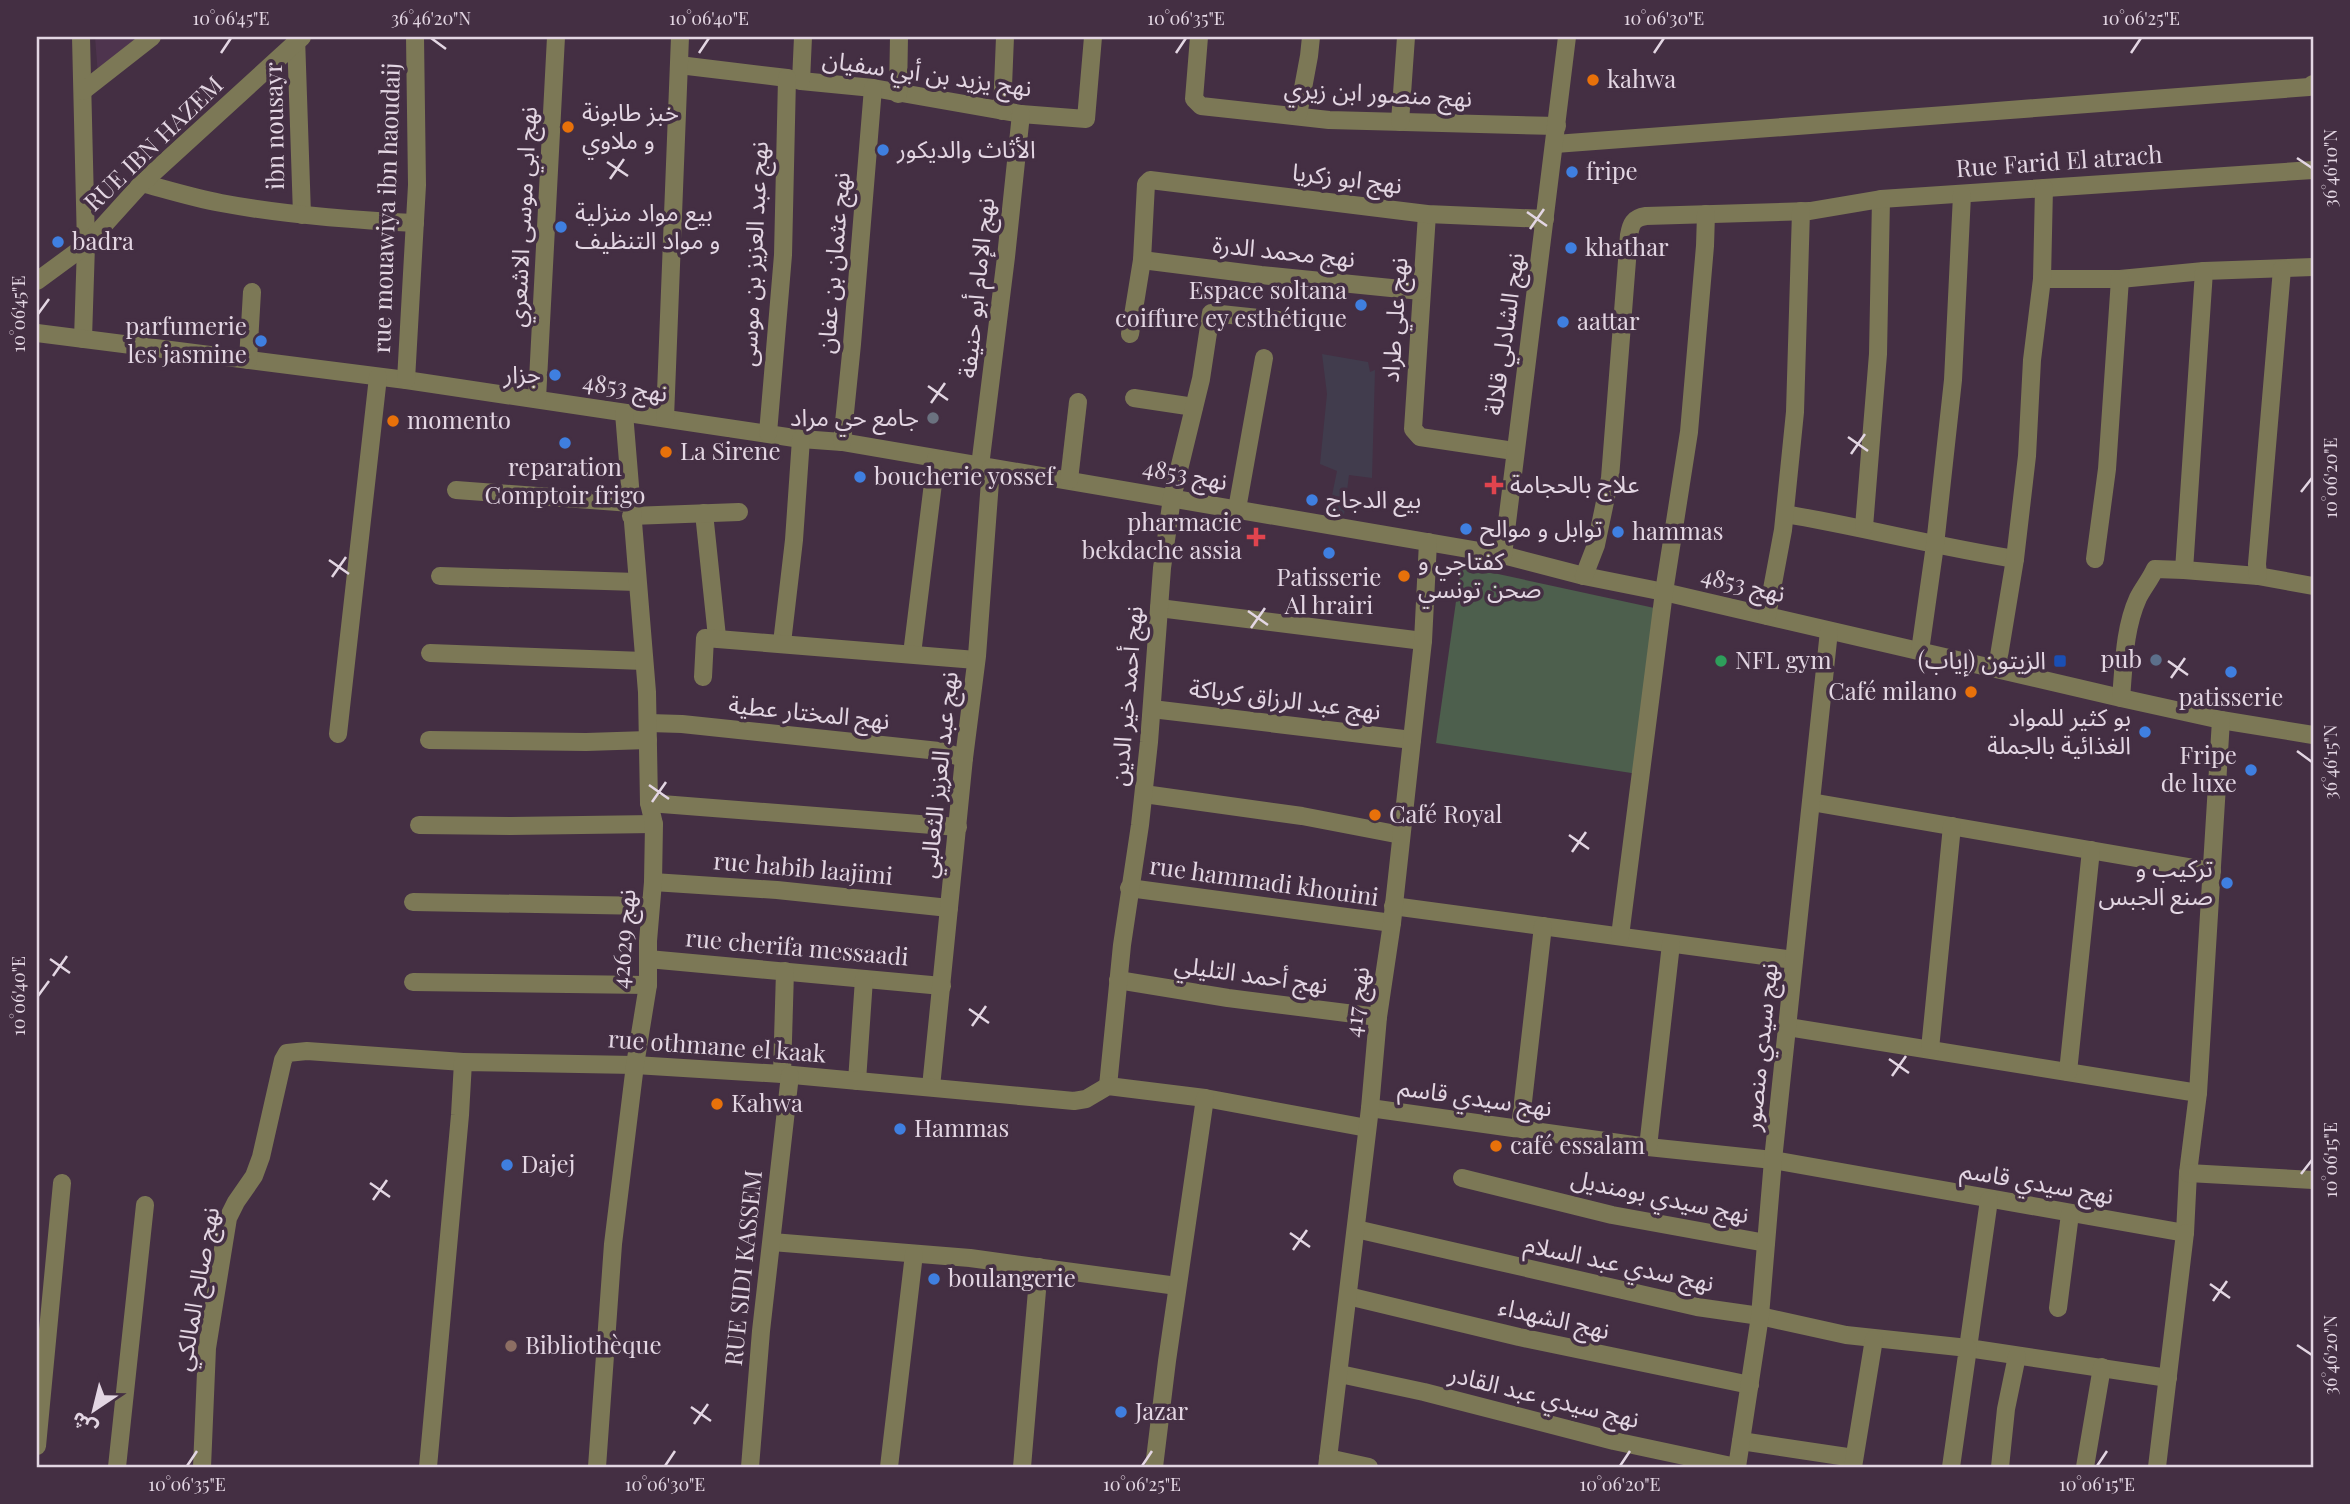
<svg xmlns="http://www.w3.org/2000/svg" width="2350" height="1504" viewBox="0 0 2350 1504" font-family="'Playfair Display','Noto Sans Arabic',serif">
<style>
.industrial{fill:#413c4d}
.built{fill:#4e344e}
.green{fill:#4d5f4d}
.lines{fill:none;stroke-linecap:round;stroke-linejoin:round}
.minor{stroke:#7c7856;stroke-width:18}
.ticks{fill:none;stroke:#e3d6e3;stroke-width:2.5}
.food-dot{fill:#e8710a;stroke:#442f43;stroke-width:2.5}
.shop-dot{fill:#3f7fe0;stroke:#442f43;stroke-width:2.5}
.worship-dot{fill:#6b7280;stroke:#442f43;stroke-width:2.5}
.health-dot{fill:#e0444e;stroke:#442f43;stroke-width:2.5}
.service-dot{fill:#5c6f8a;stroke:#442f43;stroke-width:2.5}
.leisure-dot{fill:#2e9e5b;stroke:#442f43;stroke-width:2.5}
.transit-dot{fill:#1a4fb4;stroke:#442f43;stroke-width:2.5}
.education-dot{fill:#8d6e63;stroke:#442f43;stroke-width:2.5}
.labels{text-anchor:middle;stroke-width:7;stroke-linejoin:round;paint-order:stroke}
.street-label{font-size:24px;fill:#e3d6e3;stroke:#442f43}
.poi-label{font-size:24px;fill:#e3d6e3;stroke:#442f43;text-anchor:start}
.neatline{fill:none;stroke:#e3d6e3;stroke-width:2.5}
.ticks-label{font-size:18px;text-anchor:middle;fill:#e3d6e3}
</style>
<rect width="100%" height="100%" fill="#442f43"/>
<polygon class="industrial" points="1322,354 1368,362 1370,372 1375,370 1372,478 1349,475 1344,515 1329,510 1337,471 1320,464 1327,394"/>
<polygon class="built" points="95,37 147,37 98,75"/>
<polygon class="green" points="1461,566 1659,609 1638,774 1436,743"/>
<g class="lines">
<g class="minor">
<polyline points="81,37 86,245 83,339"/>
<polyline points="296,37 302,215"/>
<polyline points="1199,37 1194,99 1201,106 1329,120 1557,126"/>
<polyline points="679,65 787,78 801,81 873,88 1021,114 1086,119 1093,37"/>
<polyline points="801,81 803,37"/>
<polyline points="83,91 152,37"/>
<polyline points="898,94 899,37"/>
<polyline points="1002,111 1005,37"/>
<polyline points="1298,115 1309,56 1311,37"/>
<polyline points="1400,122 1406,37"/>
<path d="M1555,144C1806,124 2058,108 2309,87L2313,84"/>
<path d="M142,183C168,190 194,198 221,203C285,215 350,220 415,223"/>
<polyline points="1427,214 1413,429 1420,437 1514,451"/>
<polyline points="1142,260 1261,275 1421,291"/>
<polyline points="2042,279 2120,279 2204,271 2313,267"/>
<polyline points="37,281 86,245 142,183 302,37"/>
<polyline points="37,333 406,380 801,439 842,442 1503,555 1584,576 1664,592 2121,698 2221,720 2313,735"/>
<polyline points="1130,334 1142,260 1146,184 1150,180 1427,214 1545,219"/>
<polyline points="248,360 252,292"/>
<polyline points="406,380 417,185 415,37"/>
<polyline points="1134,398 1194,407"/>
<polyline points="537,399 556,37"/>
<polyline points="665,418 680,37"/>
<polyline points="768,433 783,255 787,78"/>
<polyline points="842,442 852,344 873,88"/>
<polyline points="980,466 1006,257 1021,114"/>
<polyline points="1069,480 1078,402"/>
<polyline points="456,490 631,503"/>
<polyline points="1237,509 1264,358"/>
<polyline points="704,513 717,637"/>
<path d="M1785,514C1862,527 1938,547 2015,559"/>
<polyline points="631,516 739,512"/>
<polyline points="1864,527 1878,354 1881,199"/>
<polyline points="1503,555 1567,37"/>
<polyline points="2095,559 2107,469 2120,279"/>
<polyline points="2184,570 2258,576 2313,586"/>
<polyline points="440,576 637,582"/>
<path d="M1584,576L1596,545L1610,478L1629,235C1631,224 1633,218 1646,216L1810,211L1881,199L2313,170"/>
<polyline points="2258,576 2257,564 2282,269"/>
<polyline points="1159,608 1423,641"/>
<polyline points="1767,616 1783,530 1795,412 1801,211"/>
<polyline points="782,643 794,540 801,439"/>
<polyline points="1920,651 1935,545 1953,380 1962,195"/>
<polyline points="430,653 644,661"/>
<polyline points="912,654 936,459"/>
<polyline points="1997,668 2015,559 2027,456 2032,360 2042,279 2044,188"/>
<polyline points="703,677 705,638 976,660"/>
<path d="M2121,698C2124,665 2124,629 2138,598C2143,588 2150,580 2155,569L2184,570L2204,271"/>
<polyline points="1152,709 1412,740"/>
<polyline points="649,723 682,724 939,751 964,758"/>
<polyline points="338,734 378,377"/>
<polyline points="429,740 586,742 648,740"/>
<polyline points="1144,794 1302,816 1401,835"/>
<polyline points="1811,802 2212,871"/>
<polyline points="649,803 958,827"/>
<polyline points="419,825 510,826 654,824"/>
<polyline points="653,882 777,890 949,908"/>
<polyline points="1129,888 1392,923"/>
<polyline points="413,902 650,906"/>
<polyline points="1393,906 1794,960"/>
<polyline points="1620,936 1664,592 1689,432 1705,246 1706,214"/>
<polyline points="648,959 942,986"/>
<polyline points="1118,980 1228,998 1378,1017"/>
<polyline points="413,982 648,985"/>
<polyline points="1788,1027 2198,1093"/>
<polyline points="1930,1049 1952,826"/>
<polyline points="2068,1072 2091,850"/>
<polyline points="782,1074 785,971"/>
<polyline points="857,1081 864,979"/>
<polyline points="1108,1086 1122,945 1140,825 1149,742 1162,568 1172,498 1201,379 1211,313 1279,320"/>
<polyline points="931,1087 964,758 977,656 991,468"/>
<polyline points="1370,1108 1648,1147 1773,1160 2185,1233 2188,1173 2198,1093 2221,720"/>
<polyline points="1520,1128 1543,926"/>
<polyline points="1648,1147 1671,944"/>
<polyline points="2188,1173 2313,1180"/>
<polyline points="1462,1178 1612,1215 1766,1243"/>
<polyline points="1989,1200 1968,1348 2168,1378"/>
<polyline points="1356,1229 1697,1307 1760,1316 1846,1335 1968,1348 1951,1467"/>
<polyline points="772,1242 970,1258 1177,1286"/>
<polyline points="1348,1296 1519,1337 1750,1385"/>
<polyline points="2058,1308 2070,1214"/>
<polyline points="1340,1374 1424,1392 1614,1441 1736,1467"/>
<polyline points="1741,1441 1854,1458"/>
<polyline points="37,1446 62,1183"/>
<polyline points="1328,1458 1369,1467"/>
<polyline points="117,1467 145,1205"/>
<polyline points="202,1467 207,1348 228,1218 236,1202 254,1176 261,1157 283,1060 287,1053 307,1051 463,1062"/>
<polyline points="428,1467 460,1115 463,1062 635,1065 782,1074 1074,1101 1086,1099 1108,1086 1205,1098 1367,1128"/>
<polyline points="597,1467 613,1244 635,1065 648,985 648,941 653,882 654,824 649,803 647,692 624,413"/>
<polyline points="750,1467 761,1331 790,1075"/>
<polyline points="889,1467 914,1254"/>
<polyline points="1022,1467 1039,1267"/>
<polyline points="1154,1467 1167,1361 1205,1098"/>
<polyline points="1327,1467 1370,1108 1378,1017 1392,923 1412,740 1423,641 1428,542"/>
<polyline points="1737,1467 1760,1316 1773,1160 1829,631"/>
<polyline points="1853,1467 1874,1339"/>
<polyline points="2000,1467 2006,1409 2017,1356"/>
<polyline points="2085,1467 2102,1367"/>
<polyline points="2157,1467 2185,1233"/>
</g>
</g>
<path class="ticks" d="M431,38L446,49M221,53L231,38M699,53L709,38M1176,53L1186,38M1654,53L1664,38M2131,53L2141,38M2297,158L2312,168M607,162L628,176M610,179L624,159M1527,212L1547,226M1530,229L1544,209M38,314L49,299M928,386L948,400M931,403L945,383M1848,437L1868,451M1851,454L1865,434M2301,492L2312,478M329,560L349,574M332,577L346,557M1248,611L1268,625M1251,628L1265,608M2168,661L2188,675M2171,678L2185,658M2297,751L2312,762M649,785L669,799M652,802L666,782M1569,835L1589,849M1572,852L1586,832M50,959L70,973M53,976L67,956M38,996L49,981M969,1009L989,1023M972,1026L986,1006M1889,1059L1909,1073M1892,1076L1906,1056M2301,1174L2312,1160M370,1183L390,1197M373,1200L387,1180M1290,1233L1310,1247M1293,1250L1307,1230M2210,1284L2230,1298M2213,1301L2227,1281M2297,1345L2312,1355M691,1407L711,1421M694,1424L708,1404M187,1466L197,1451M665,1466L675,1451M1142,1466L1152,1451M1620,1466L1630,1451M2097,1466L2107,1451"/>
<g class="food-dot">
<circle cx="1593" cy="80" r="7"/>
<circle cx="568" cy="127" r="7"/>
<circle cx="393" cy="421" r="7"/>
<circle cx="666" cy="452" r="7"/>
<circle cx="1404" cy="576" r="7"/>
<circle cx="1971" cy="692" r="7"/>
<circle cx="1375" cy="815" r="7"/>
<circle cx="717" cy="1104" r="7"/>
<circle cx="1496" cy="1146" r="7"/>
</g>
<g class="shop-dot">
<circle cx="883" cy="150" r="7"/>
<circle cx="1572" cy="172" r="7"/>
<circle cx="561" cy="227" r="7"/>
<circle cx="58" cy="242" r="7"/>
<circle cx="1571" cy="248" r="7"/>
<circle cx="1361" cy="305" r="7"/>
<circle cx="1563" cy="322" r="7"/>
<circle cx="261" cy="341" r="7"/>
<circle cx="555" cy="375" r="7"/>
<circle cx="565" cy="443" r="7"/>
<circle cx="860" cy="477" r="7"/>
<circle cx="1312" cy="500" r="7"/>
<circle cx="1466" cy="529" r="7"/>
<circle cx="1618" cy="532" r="7"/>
<circle cx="1329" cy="553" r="7"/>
<circle cx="2231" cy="672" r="7"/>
<circle cx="2145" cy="732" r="7"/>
<circle cx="2251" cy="770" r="7"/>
<circle cx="2227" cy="883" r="7"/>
<circle cx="900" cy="1129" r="7"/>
<circle cx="507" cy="1165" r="7"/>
<circle cx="934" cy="1279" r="7"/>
<circle cx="1121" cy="1412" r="7"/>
</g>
<circle class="worship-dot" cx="933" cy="418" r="7"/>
<g class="health-dot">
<path d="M1490.5 474.5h7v7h7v7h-7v7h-7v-7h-7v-7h7z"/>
<path d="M1252.5 526.5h7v7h7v7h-7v7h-7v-7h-7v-7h7z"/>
</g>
<circle class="service-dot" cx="2156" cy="660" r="7"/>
<circle class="leisure-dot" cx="1721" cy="661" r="7"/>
<rect class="transit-dot" x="2053" y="654" width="14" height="14" rx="3.5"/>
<circle class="education-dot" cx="511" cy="1346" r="7"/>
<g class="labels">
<g class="street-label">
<text transform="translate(927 74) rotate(8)" y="8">نهج يزيد بن أبي سفيان</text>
<text transform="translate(1378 94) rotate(3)" y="8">نهج منصور ابن زيري</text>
<text transform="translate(275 126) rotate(-91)" y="8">ibn nousayr</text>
<text transform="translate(154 144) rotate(-44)" y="8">RUE IBN HAZEM</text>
<text transform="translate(2059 162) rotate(-4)" y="8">Rue Farid El atrach</text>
<text transform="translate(1347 179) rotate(7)" y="8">نهج ابو زكريا</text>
<text transform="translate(387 208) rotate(-88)" y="8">rue mouawiya ibn haoudaij</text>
<text transform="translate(523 217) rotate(-87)" y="8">نهج ابي موسى الاشعري</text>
<text transform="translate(1284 252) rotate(6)" y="8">نهج محمد الدرة</text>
<text transform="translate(754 254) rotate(-87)" y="8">نهج عبد العزيز بن موسى</text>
<text transform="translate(834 263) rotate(-85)" y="8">نهج عثمان بن عفان</text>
<text transform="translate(977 288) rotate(-84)" y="8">نهج الإمام أبو حنيفة</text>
<text transform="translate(1395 320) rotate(-86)" y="8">نهج علي طراد</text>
<text transform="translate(1505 334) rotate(-82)" y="8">نهج الشادلي قلالة</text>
<text transform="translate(625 388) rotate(8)" y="8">نهج 4853</text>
<text transform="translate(1185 475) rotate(10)" y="8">نهج 4853</text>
<text transform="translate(1743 585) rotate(13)" y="8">نهج 4853</text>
<text transform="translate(1127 696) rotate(-85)" y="8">نهج أحمد خير الدين</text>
<text transform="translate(1285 700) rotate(7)" y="8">نهج عبد الرزاق كرباكة</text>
<text transform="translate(809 713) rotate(6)" y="8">نهج المختار عطية</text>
<text transform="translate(939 775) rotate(-84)" y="8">نهج عبد العزيز الثعالبي</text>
<text transform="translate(803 869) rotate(5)" y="8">rue habib laajimi</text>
<text transform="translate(1264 882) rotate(8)" y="8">rue hammadi khouini</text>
<text transform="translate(624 939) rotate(-86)" y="8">نهج 42629</text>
<text transform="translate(797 948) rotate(5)" y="8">rue cherifa messaadi</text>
<text transform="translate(1251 975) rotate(8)" y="8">نهج أحمد التليلي</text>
<text transform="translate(1357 1002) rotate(-83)" y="8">نهج 417</text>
<text transform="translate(717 1047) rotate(4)" y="8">rue othmane el kaak</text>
<text transform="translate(1761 1047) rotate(-84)" y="8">نهج سيدي منصور</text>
<text transform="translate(1475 1098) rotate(8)" y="8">نهج سيدي قاسم</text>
<text transform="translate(2037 1183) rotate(10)" y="8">نهج سيدي قاسم</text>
<text transform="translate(1660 1197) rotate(12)" y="8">نهج سيدي بومنديل</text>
<text transform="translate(1619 1264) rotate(12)" y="8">نهج سدي عبد السلام</text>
<text transform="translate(744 1268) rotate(-84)" y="8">RUE SIDI KASSEM</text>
<text transform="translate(197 1289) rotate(-80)" y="8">نهج صالح المالكي</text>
<text transform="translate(1554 1319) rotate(13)" y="8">نهج الشهداء</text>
<text transform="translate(1544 1397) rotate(14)" y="8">نهج سيدي عبد القادر</text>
</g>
<g class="poi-label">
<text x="1607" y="88">kahwa</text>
<text x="582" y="121">خبز طابونة<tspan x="582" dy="28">و ملاوي</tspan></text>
<text x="897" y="158">الأثاث والديكور</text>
<text x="1586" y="180">fripe</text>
<text x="575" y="221">بيع مواد منزلية<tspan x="575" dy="28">و مواد التنظيف</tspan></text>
<text x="72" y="250">badra</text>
<text x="1585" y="256">khathar</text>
<text x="1347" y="299" text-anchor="end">Espace soltana<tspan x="1347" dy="28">coiffure ey esthétique</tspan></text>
<text x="1577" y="330">aattar</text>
<text x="247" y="335" text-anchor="end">parfumerie<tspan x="247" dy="28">les jasmine</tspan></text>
<text x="541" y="383" text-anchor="end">جزار</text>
<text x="919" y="426" text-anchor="end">جامع حي مراد</text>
<text x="407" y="429">momento</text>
<text x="680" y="460">La Sirene</text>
<text x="565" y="476" text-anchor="middle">reparation<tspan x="565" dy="28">Comptoir frigo</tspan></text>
<text x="874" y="485">boucherie yossef</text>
<text x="1510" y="493">علاج بالحجامة</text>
<text x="1326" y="508">بيع الدجاج</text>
<text x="1242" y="531" text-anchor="end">pharmacie<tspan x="1242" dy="28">bekdache assia</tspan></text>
<text x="1480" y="537">توابل و موالح</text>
<text x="1632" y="540">hammas</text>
<text x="1418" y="570">كفتاجي و<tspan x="1418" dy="28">صحن تونسي</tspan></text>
<text x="1329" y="586" text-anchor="middle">Patisserie<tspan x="1329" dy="28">Al hrairi</tspan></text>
<text x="2142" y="668" text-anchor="end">pub</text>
<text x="1735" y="669">NFL gym</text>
<text x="2046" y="669" text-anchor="end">الزيتون (إياب)</text>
<text x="1957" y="700" text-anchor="end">Café milano</text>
<text x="2231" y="706" text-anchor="middle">patisserie</text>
<text x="2131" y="726" text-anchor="end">بو كثير للمواد<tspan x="2131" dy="28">الغذائية بالجملة</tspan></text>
<text x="2237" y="764" text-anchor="end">Fripe<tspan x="2237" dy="28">de luxe</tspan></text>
<text x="1389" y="823">Café Royal</text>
<text x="2213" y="877" text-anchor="end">تركيب و<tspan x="2213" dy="28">صنع الجبس</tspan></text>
<text x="731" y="1112">Kahwa</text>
<text x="914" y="1137">Hammas</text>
<text x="1510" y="1154">café essalam</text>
<text x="521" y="1173">Dajej</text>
<text x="948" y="1287">boulangerie</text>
<text x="525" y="1354">Bibliothèque</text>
<text x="1135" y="1420">Jazar</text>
</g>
</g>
<rect width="2350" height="1504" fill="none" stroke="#442f43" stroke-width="77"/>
<g transform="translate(94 1410) rotate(215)" stroke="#442f43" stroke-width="5" paint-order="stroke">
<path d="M0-5L12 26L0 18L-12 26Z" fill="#e3d6e3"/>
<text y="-10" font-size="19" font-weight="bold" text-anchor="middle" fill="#e3d6e3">ش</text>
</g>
<rect x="38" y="38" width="2274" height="1428" class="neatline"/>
<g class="ticks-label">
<text x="231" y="25">10°06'45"E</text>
<text x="431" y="25">36°46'20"N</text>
<text x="709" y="25">10°06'40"E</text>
<text x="1186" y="25">10°06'35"E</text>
<text x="1664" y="25">10°06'30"E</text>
<text x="2141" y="25">10°06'25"E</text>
<text transform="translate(2331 168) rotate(-90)" y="6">36°46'10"N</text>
<text transform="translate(19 314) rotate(-90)" y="6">10°06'45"E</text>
<text transform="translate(2331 478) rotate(-90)" y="6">10°06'20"E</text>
<text transform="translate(2331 762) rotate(-90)" y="6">36°46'15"N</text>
<text transform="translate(19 996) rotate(-90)" y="6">10°06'40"E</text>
<text transform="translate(2331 1160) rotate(-90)" y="6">10°06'15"E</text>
<text transform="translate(2331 1355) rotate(-90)" y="6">36°46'20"N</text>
<text x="187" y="1491">10°06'35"E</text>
<text x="665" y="1491">10°06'30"E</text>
<text x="1142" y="1491">10°06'25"E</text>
<text x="1620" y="1491">10°06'20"E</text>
<text x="2097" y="1491">10°06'15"E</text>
</g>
</svg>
